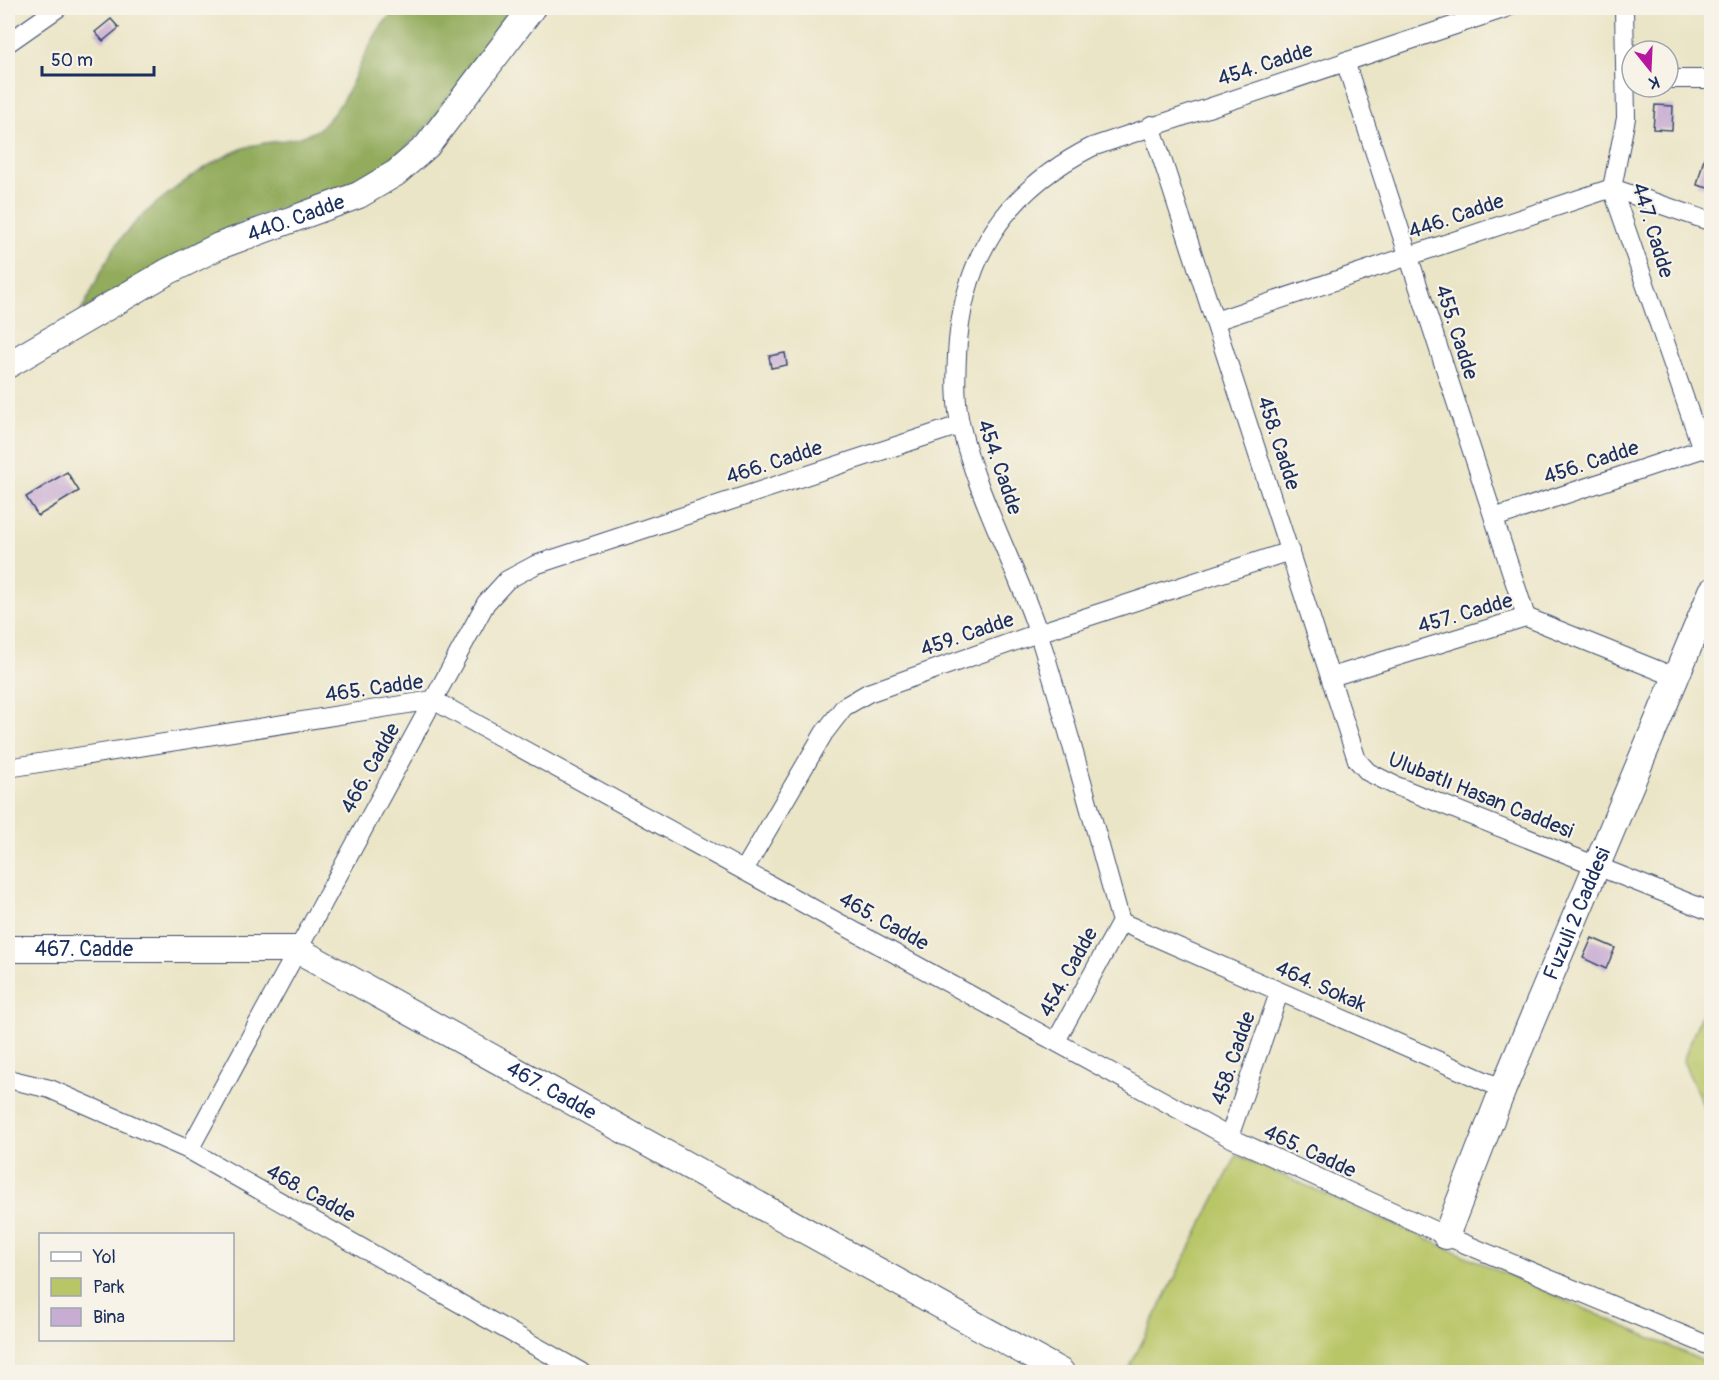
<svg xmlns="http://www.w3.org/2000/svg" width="1719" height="1380" viewBox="0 0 1719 1380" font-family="Pangolin,sans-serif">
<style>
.green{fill:#b9c668;stroke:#6a7a63;stroke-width:1.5}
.forest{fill:#92ab5c;stroke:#566d5d;stroke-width:1.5}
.building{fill:#c8add3}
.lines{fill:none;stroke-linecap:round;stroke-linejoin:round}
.street-casing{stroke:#3a4a6e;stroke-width:20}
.secondary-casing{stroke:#3a4a6e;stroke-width:28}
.street{stroke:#fff;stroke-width:18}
.secondary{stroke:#fff;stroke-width:26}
.labels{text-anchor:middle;stroke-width:4.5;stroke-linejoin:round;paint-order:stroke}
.street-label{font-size:21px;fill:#1b2f5e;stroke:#f7f3e8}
</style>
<rect width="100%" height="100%" fill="#f7f3e8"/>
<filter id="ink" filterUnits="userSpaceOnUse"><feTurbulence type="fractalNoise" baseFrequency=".0167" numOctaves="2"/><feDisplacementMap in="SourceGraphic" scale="12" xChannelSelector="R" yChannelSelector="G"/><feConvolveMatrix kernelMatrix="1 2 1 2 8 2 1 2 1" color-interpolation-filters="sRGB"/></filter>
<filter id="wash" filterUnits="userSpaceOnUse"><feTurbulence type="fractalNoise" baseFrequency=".008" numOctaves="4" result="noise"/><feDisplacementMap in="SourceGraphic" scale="24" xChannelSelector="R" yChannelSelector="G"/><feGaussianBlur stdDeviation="1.35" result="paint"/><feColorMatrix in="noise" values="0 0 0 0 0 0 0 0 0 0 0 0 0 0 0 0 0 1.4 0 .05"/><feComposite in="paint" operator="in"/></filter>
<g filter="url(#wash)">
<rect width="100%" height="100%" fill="#ebe5c7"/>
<g class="green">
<polygon points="1711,989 1711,1122 1683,1061"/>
<polygon points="1237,1155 1712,1365 1711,1372 1127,1372"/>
</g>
<path class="forest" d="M397,8H516C477,60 441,122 388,162C347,194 292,201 245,221C187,246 135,280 81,312C92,291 102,267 115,247C138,212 204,163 244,148C266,140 305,142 322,126C351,100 358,60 380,28C385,21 392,14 397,8Z"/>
<g id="blocks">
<g class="building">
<polygon points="111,19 119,28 103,41 95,32"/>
<polygon points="1655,105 1673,106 1672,130 1653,129"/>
<polygon points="1707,147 1712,147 1712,189 1697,185"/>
<polygon points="785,353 787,365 771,368 769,356"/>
<polygon points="67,472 79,491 38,516 26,497"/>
<polygon points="1592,938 1615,948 1606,969 1583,958"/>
</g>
</g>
</g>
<g filter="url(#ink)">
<use href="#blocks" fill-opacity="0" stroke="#3a4a6e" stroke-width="1.5"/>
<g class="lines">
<g class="street-casing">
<g id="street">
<polyline points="1624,8 1626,118 1612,188 1702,449 1712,452"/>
<polyline points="8,43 58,8"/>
<polyline points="1345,61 1526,617"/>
<polyline points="1668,79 1712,79"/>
<polyline points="1151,125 1357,760 1368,772 1394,785 1712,912"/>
<polyline points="1215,321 1612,188 1712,222"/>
<polyline points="1494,518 1702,449"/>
<polyline points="1331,677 1526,617 1675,677"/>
<polyline points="8,768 433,700 1229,1137 1446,1236 1712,1347"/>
<polyline points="744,870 824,733 844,707 868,693 1038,633 1290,551"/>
<polyline points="1121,922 1503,1089"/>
<path d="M1056,1041L1121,922C1094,826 1069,729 1039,635C1016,565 978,499 961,427C955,404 956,378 957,355C962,257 1005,191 1092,147L1506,8"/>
<polyline points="8,1079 50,1089 189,1150 581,1372"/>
<polyline points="1229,1137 1279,993"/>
<polyline points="189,1150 486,603 507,580 535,565 960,425"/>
</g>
</g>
<g class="secondary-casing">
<g id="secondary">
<path id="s1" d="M8,365L167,272L219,246L359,195L396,173L427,146L532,8"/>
<path id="s2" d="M8,949H296L1061,1372"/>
<path id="s3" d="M1446,1236L1503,1089L1712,591"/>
</g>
</g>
<use href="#street" class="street"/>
<use href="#secondary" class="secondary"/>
</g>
</g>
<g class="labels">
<g class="street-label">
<text transform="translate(1265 64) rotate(-18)" y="7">454. Cadde</text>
<text transform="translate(1456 216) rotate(-19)" y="7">446. Cadde</text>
<text dy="7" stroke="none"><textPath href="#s1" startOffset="324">440. Cadde</textPath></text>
<text transform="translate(1653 230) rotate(73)" y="7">447. Cadde</text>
<text transform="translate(1457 332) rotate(72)" y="7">455. Cadde</text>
<text transform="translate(1279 443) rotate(72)" y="7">458. Cadde</text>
<text transform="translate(774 462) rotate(-18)" y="7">466. Cadde</text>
<text transform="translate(1591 462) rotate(-18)" y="7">456. Cadde</text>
<text transform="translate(1000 467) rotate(71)" y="7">454. Cadde</text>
<text transform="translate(1465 613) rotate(-16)" y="7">457. Cadde</text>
<text transform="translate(967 634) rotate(-19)" y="7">459. Cadde</text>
<text transform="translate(374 688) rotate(-8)" y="7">465. Cadde</text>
<text transform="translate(370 768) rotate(-61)" y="7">466. Cadde</text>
<text transform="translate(1481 795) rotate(22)" y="7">Ulubatlı Hasan Caddesi</text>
<text dy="7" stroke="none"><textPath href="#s3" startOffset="348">Fuzuli 2 Caddesi</textPath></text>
<text transform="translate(884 921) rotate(29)" y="7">465. Cadde</text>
<text dy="7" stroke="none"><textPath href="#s2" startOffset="76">467. Cadde</textPath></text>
<text transform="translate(1068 972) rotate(-61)" y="7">454. Cadde</text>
<text transform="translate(1321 986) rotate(24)" y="7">464. Sokak</text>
<text transform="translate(1233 1058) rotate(-71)" y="7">458. Cadde</text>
<text dy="7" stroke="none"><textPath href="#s2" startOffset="580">467. Cadde</textPath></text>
<text transform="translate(1310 1151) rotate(25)" y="7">465. Cadde</text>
<text transform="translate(311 1193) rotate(29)" y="7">468. Cadde</text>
</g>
</g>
<rect width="1719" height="1380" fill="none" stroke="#f7f3e8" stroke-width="30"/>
<rect x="39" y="1233" width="195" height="108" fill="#f7f3e8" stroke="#9fa5b1" stroke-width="1.5"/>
<rect x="51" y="1252" width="30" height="9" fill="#ffffff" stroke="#9fa5b1" stroke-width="1.5"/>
<text x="93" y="1263" font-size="18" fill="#1b2f5e">Yol</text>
<rect x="51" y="1278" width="30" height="18" fill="#b9c668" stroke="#9fa5b1" stroke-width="1.5"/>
<text x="93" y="1293" font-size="18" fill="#1b2f5e">Park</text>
<rect x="51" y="1308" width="30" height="18" fill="#c8add3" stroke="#9fa5b1" stroke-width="1.5"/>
<text x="93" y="1323" font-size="18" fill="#1b2f5e">Bina</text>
<g transform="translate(1650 69) rotate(162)"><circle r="28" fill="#f7f3e8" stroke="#9fa5b1" stroke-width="1.5"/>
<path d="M0-4.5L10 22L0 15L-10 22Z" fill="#b5179e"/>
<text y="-9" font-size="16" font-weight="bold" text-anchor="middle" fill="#1b2f5e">K</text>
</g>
<path d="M42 66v9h112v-9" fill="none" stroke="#1b2f5e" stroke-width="3"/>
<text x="51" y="66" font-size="18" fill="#1b2f5e" stroke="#f7f3e8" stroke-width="4.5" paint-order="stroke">50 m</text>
</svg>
